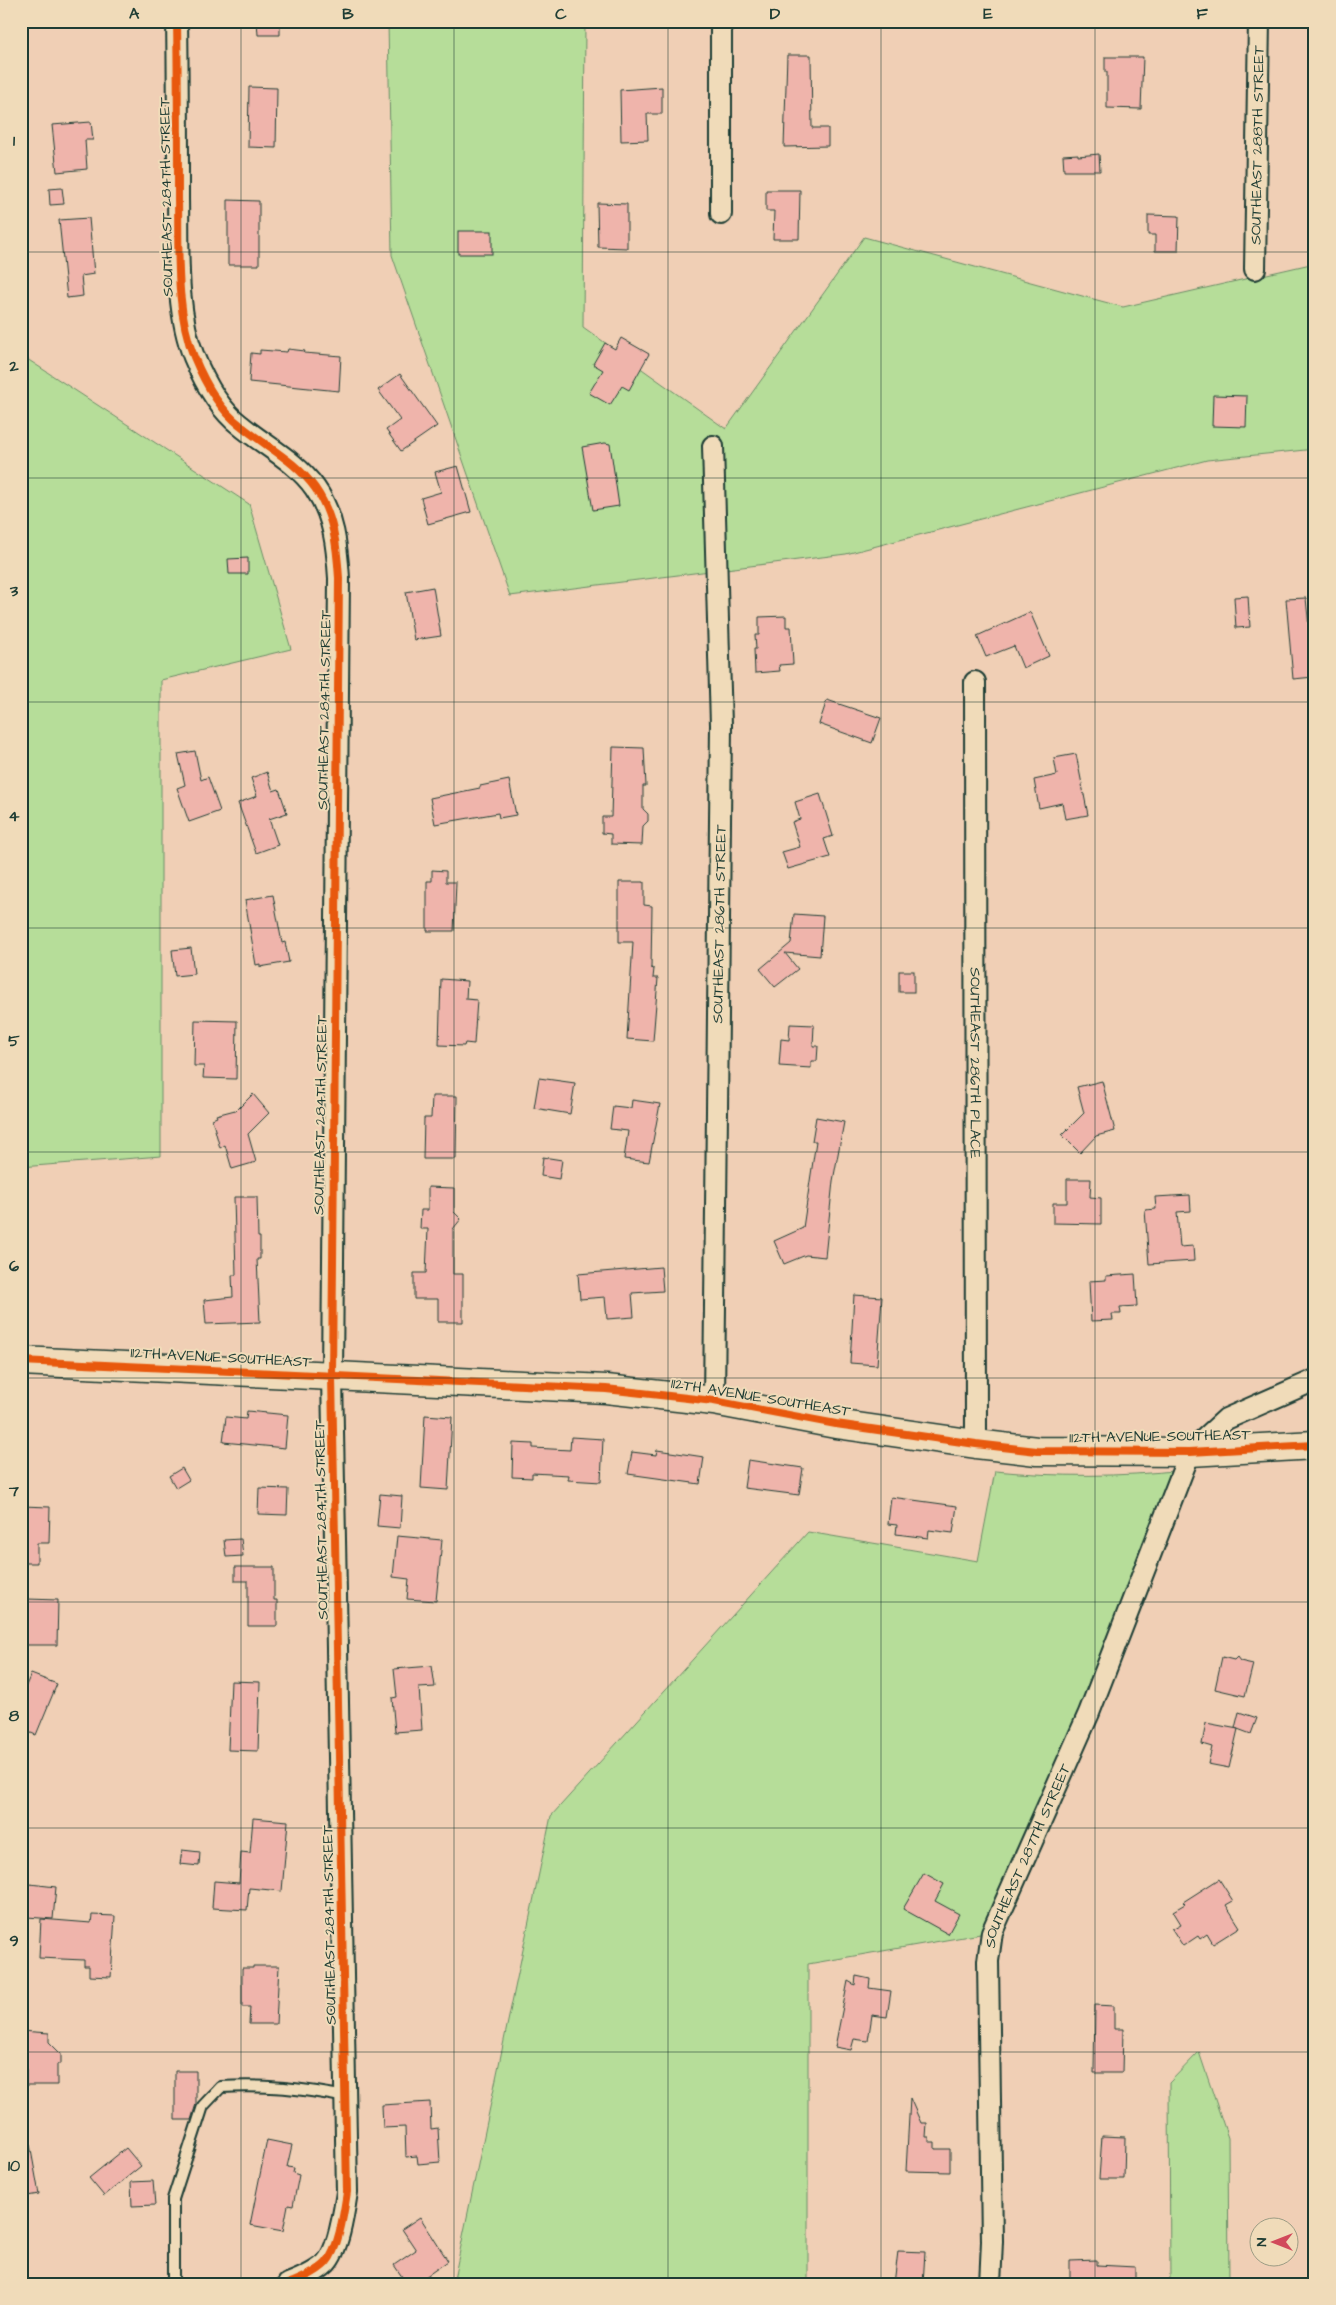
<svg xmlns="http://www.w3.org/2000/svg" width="1336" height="2305" viewBox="0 0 1336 2305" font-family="'Architects Daughter',sans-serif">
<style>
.green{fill:#b6dd99;stroke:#6a8d66}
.building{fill:#efb4ab;stroke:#1f3d34}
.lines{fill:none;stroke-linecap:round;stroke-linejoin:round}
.lane-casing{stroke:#1f3d34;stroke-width:14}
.street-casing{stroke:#1f3d34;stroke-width:24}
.secondary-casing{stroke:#1f3d34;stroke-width:31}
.lane{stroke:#f0dbb9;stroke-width:10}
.street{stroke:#f0dbb9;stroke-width:20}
.secondary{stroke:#f0dbb9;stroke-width:28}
.cycleway-casing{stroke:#f0dbb9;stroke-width:11}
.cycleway{stroke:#e8590c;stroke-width:8}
.grid{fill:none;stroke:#1f3d34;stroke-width:1;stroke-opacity:0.55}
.labels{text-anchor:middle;stroke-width:4;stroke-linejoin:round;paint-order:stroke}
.street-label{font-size:15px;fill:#1f3d34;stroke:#f0dbb9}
.neatline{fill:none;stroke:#1f3d34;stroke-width:2}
.grid-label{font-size:16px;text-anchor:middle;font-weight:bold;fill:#1f3d34}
</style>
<rect width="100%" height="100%" fill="#f0cfb5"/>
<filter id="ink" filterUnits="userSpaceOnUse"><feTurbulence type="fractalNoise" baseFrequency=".02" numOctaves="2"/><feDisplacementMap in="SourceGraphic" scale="10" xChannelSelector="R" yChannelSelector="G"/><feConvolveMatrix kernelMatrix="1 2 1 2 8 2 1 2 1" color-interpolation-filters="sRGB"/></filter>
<g filter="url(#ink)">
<g class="green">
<polygon points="388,21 585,21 583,327 726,429 864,237 1123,307 1315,263 1315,449 1207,460 846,554 510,596 392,255"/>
<polygon points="21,355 249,504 291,649 161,680 161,1156 21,1167"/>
<path d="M1183,1470L992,1932L808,1964V2284H453L551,1816L808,1532L978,1561L995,1471C1058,1477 1120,1477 1183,1470Z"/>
<polygon points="1199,2052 1228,2138 1229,2284 1170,2284 1169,2083"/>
</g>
<g class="building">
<polygon points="257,21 280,21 280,35 258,35"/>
<polygon points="787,55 811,55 812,128 828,128 828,146 784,147"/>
<polygon points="1105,57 1143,57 1141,109 1107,108 1107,72 1105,72"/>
<polygon points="249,87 277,88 276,148 248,147"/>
<polygon points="662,87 662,114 647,114 648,140 621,141 620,90"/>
<polygon points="91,122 93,140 85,140 87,169 57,172 52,125"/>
<polygon points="1078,154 1078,156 1099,154 1100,171 1064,171 1063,155"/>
<polygon points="62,188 64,204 50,205 49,189"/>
<polygon points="766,190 800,190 799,239 773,239 774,211 766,211"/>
<polygon points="228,200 259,201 259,265 228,265"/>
<polygon points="597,203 627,204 627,248 598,247"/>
<polygon points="1148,215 1179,216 1178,251 1155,251 1155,235 1148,235"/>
<polygon points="89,218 94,274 81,276 83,296 67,298 59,220"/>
<rect x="458" y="231" width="34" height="23"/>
<polygon points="621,338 649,354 629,390 622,386 610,405 589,393 603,370 593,364 605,343 615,349"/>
<polygon points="288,349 305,351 304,353 341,356 339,391 249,382 251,353 260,354 260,350 287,352"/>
<polygon points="400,374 437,426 401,451 386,430 400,420 378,390"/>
<polygon points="1213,395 1247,396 1246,427 1212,426"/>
<polygon points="605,443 610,444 619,506 593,510 582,447"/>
<polygon points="458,466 471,512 428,524 421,498 441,492 435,472"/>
<polygon points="248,558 248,574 229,574 228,559"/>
<polygon points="433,587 441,636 414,640 406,592"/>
<polygon points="1248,596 1250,627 1236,628 1234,597"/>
<polygon points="1306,598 1314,677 1293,679 1286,599"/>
<polygon points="1030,612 1049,656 1023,668 1014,646 986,657 977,636"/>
<polygon points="786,616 786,627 791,627 793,664 779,665 780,671 755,673 754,649 756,649 755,635 759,635 759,617"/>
<polygon points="827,700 881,718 872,743 819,724"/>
<polygon points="613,747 644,748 646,786 643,786 643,809 648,814 648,821 643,826 642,845 611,844 611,834 602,833 602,817 611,817"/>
<polygon points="195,751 201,780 208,777 220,811 189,822 177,788 185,785 178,754"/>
<polygon points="1076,754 1088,815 1065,819 1062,803 1039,808 1034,780 1057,775 1054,758"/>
<polygon points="267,772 273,791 279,789 287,813 269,819 278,845 256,853 238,803 257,796 251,778"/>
<polygon points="509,780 516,815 499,818 498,813 435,824 430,798 480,788 480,786"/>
<polygon points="820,794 833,836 824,839 830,857 788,869 782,852 800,847 792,822 800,819 795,802"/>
<polygon points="432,870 446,871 446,882 456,882 454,931 427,931 427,881 432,881"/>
<polygon points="619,882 644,882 644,905 652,906 651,968 654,969 653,978 658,978 653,1041 627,1039 633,942 619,942"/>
<polygon points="273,895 282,943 285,942 289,962 260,967 260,964 256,965 245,900"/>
<polygon points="794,914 823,916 820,956 785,953 798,969 775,987 760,969 791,943"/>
<polygon points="191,948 194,974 175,976 172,950"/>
<rect x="899" y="971" width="15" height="21"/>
<polygon points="441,979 467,981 466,999 477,1000 474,1044 465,1043 464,1046 439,1045"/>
<polygon points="195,1020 237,1021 236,1079 203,1078 204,1066 194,1066"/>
<polygon points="790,1024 814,1025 813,1046 818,1046 817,1061 811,1061 811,1068 779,1066 781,1039 789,1040"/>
<polygon points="539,1078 575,1083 570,1114 534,1108"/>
<polygon points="1102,1081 1115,1131 1096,1136 1080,1153 1062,1135 1084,1113 1077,1087"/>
<polygon points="253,1094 269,1113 248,1134 256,1162 232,1169 225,1145 220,1148 212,1119 217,1117 216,1115 235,1110 235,1112"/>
<polygon points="432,1096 457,1096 456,1159 423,1159 424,1118 431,1118"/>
<polygon points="632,1100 660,1104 649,1162 624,1159 628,1131 610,1129 613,1106 631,1108"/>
<polygon points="816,1117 844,1122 833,1181 825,1257 806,1255 784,1264 774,1241 803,1228 816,1141 812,1141"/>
<polygon points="543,1157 562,1160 559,1179 541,1176"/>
<polygon points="1067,1179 1091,1179 1090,1197 1101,1198 1101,1224 1053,1223 1053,1203 1067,1203"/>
<polygon points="428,1187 454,1188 454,1212 461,1219 453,1229 453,1274 463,1274 463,1322 438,1322 438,1299 414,1299 414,1273 426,1273 428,1229 420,1229 421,1210 428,1210"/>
<polygon points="1190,1195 1191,1211 1177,1212 1180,1247 1193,1246 1194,1261 1149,1264 1145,1210 1156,1209 1155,1197"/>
<polygon points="234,1197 257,1197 258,1237 260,1237 260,1259 257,1259 260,1322 206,1324 204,1300 233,1297 232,1275 236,1275"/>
<polygon points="661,1267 663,1291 632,1293 634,1317 607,1319 605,1297 580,1299 578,1274"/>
<polygon points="1135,1274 1137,1306 1120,1307 1121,1314 1112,1314 1113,1320 1091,1321 1089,1281 1106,1280 1106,1276"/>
<polygon points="854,1295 882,1297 877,1365 850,1363"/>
<polygon points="247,1411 288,1415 285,1448 223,1442 226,1417 246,1419"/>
<polygon points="425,1415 452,1417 448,1490 421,1488"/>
<polygon points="571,1437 603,1439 601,1482 568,1480 569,1475 532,1473 532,1478 512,1477 513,1443 533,1444 533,1448 570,1450"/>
<polygon points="657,1450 704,1457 700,1484 628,1474 632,1452 656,1455"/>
<polygon points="748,1460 803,1468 799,1495 744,1488"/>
<polygon points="182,1468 189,1480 176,1488 169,1476"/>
<polygon points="259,1488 288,1489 287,1515 258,1514"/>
<polygon points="380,1494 402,1496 400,1528 377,1526"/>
<polygon points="891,1497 957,1506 953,1533 929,1530 928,1538 896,1534 897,1525 888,1524"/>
<polygon points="21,1506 50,1507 49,1543 37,1543 37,1563 21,1563"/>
<polygon points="397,1536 442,1540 436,1601 407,1599 409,1579 393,1577"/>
<polygon points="241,1539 243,1556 226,1557 224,1540"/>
<polygon points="235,1567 274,1567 274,1600 277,1600 277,1626 248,1626 248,1581 235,1581"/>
<polygon points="27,1599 58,1600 57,1645 21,1645 21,1620 26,1620"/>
<polygon points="1222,1657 1234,1660 1237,1657 1240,1661 1253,1664 1245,1696 1215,1689"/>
<polygon points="432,1666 435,1687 419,1688 422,1730 395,1732 392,1698 397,1697 394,1669"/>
<polygon points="31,1674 57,1684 36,1735 21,1729 21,1697"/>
<polygon points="231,1681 260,1682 258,1751 228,1750"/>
<polygon points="1239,1712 1257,1718 1251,1734 1235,1728"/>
<polygon points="1206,1723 1238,1729 1229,1768 1208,1764 1212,1747 1202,1744"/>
<polygon points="253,1818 288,1821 282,1891 249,1888 247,1910 212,1908 214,1881 239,1883 241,1852 250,1853"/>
<polygon points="182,1850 200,1852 199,1866 180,1864"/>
<polygon points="924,1873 944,1884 935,1901 959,1914 948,1934 903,1909"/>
<polygon points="1219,1879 1233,1901 1226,1905 1240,1927 1213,1944 1207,1934 1200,1939 1198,1936 1183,1946 1172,1929 1181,1924 1173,1911 1185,1904 1183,1902"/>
<polygon points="21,1883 56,1887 53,1919 27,1917 28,1913 21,1913"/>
<polygon points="92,1915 115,1916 111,1977 89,1976 89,1966 84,1966 84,1960 39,1958 41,1919 91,1923"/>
<polygon points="253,1966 279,1966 276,2024 249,2024 250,2007 242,2007 242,1968 253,1968"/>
<polygon points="856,1976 870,1979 869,1988 891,1991 887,2017 872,2015 868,2041 854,2039 851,2050 835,2047 848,1981 855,1985"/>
<polygon points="1095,2005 1114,2006 1114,2029 1123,2029 1122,2073 1094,2073"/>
<polygon points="21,2031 49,2033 49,2042 61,2054 61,2064 57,2064 57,2085 26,2085 26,2055 21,2055"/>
<polygon points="175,2071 196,2071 196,2104 191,2120 175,2120"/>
<polygon points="910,2098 921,2123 927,2123 926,2137 929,2137 929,2142 935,2142 935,2149 950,2149 950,2172 906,2171"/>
<polygon points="430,2102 431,2129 438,2128 440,2162 418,2164 417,2156 406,2157 405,2127 383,2128 382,2105"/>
<polygon points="1102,2136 1125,2137 1124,2179 1099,2179"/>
<polygon points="21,2139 29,2139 39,2194 21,2197"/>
<polygon points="267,2140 292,2145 287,2167 294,2168 293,2173 299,2175 293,2206 288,2205 283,2231 250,2225"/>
<polygon points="126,2148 141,2166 104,2196 89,2178"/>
<polygon points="153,2181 155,2205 132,2206 131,2182"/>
<polygon points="420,2217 448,2261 415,2284 407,2284 394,2265 416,2250 402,2229"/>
<polygon points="898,2251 925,2252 923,2284 894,2284"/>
<polygon points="1097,2260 1097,2265 1135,2267 1135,2284 1070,2283 1070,2261"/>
</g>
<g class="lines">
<g class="lane-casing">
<path id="lane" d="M173,2284V2199L203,2106L221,2087C265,2084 304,2089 346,2097"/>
</g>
<g class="street-casing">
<g id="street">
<path d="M177,21C178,81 178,140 178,199C179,249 175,310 194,357C204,381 219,409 240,425C265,446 296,461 315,488C334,515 337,547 339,578L332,1376L347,2192C344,2211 339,2249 326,2263C316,2273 301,2279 288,2284"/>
<polyline points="721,21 721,214"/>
<path id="s1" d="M1255,269L1259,21"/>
<polyline points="713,446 721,725 714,1401"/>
<path id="s2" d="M975,682L976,1444"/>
<path id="s3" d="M990,2284L992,2241L988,1961L992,1932L1089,1713L1190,1452L1226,1419L1315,1380"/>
</g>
</g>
<g class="secondary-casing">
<polyline id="secondary" points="21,1361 606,1389 714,1401 836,1424 976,1444 1037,1451 1190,1452 1315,1445"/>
</g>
<use href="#lane" class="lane"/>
<use href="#street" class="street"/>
<use href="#secondary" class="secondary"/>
<g class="cycleway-casing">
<g id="cycleway">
<path d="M177,21C178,81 178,140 178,199C179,249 175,310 194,357C204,381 219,409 240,425C265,446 296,461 315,488C334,515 337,547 339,578L332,1376L347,2192C344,2211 339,2249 326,2263C316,2273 301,2279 288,2284"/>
<polyline points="21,1361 606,1389 714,1401 836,1424 976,1444 1037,1451 1190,1452 1315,1445"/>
</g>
</g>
<use href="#cycleway" class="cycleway"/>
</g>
</g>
<path class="grid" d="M241,21V2284M454,21V2284M668,21V2284M881,21V2284M1095,21V2284M21,252H1315M21,478H1315M21,702H1315M21,928H1315M21,1152H1315M21,1378H1315M21,1602H1315M21,1828H1315M21,2052H1315"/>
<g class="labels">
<g class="street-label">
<text dy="5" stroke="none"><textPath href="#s1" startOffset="124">SOUTHEAST 288TH STREET</textPath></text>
<text transform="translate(166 197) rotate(-91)" y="5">SOUTHEAST 284TH STREET</text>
<text transform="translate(324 710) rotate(-89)" y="5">SOUTHEAST 284TH STREET</text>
<text transform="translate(719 924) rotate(-89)" y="5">SOUTHEAST 286TH STREET</text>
<text dy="5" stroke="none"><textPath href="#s2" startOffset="381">SOUTHEAST 286TH PLACE</textPath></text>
<text transform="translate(320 1115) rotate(-89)" y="5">SOUTHEAST 284TH STREET</text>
<text transform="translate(221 1357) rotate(3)" y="5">112TH AVENUE SOUTHEAST</text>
<text transform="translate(761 1397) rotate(9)" y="5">112TH AVENUE SOUTHEAST</text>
<text transform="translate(1160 1436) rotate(-1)" y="5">112TH AVENUE SOUTHEAST</text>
<text transform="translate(321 1520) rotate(-91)" y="5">SOUTHEAST 284TH STREET</text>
<text dy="5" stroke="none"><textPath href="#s3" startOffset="436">SOUTHEAST 287TH STREET</textPath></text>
<text transform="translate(329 1925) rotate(-91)" y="5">SOUTHEAST 284TH STREET</text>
</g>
</g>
<rect width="1336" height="2305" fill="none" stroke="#f0dbb9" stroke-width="55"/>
<g transform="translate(1274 2242) rotate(270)"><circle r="24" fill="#f0dbb9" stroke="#9c9c84"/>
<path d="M0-4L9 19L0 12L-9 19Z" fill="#d1495b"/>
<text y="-8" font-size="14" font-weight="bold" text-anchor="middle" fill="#1f3d34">N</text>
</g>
<rect x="28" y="28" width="1280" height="2250" class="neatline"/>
<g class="grid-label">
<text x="134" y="19">A</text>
<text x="348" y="19">B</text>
<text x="561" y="19">C</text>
<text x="775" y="19">D</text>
<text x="988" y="19">E</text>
<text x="1202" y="19">F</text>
<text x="14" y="146">1</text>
<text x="14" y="371">2</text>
<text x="14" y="596">3</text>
<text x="14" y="821">4</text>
<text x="14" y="1046">5</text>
<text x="14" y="1271">6</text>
<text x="14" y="1496">7</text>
<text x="14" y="1721">8</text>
<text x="14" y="1946">9</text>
<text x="14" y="2171">10</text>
</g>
</svg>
